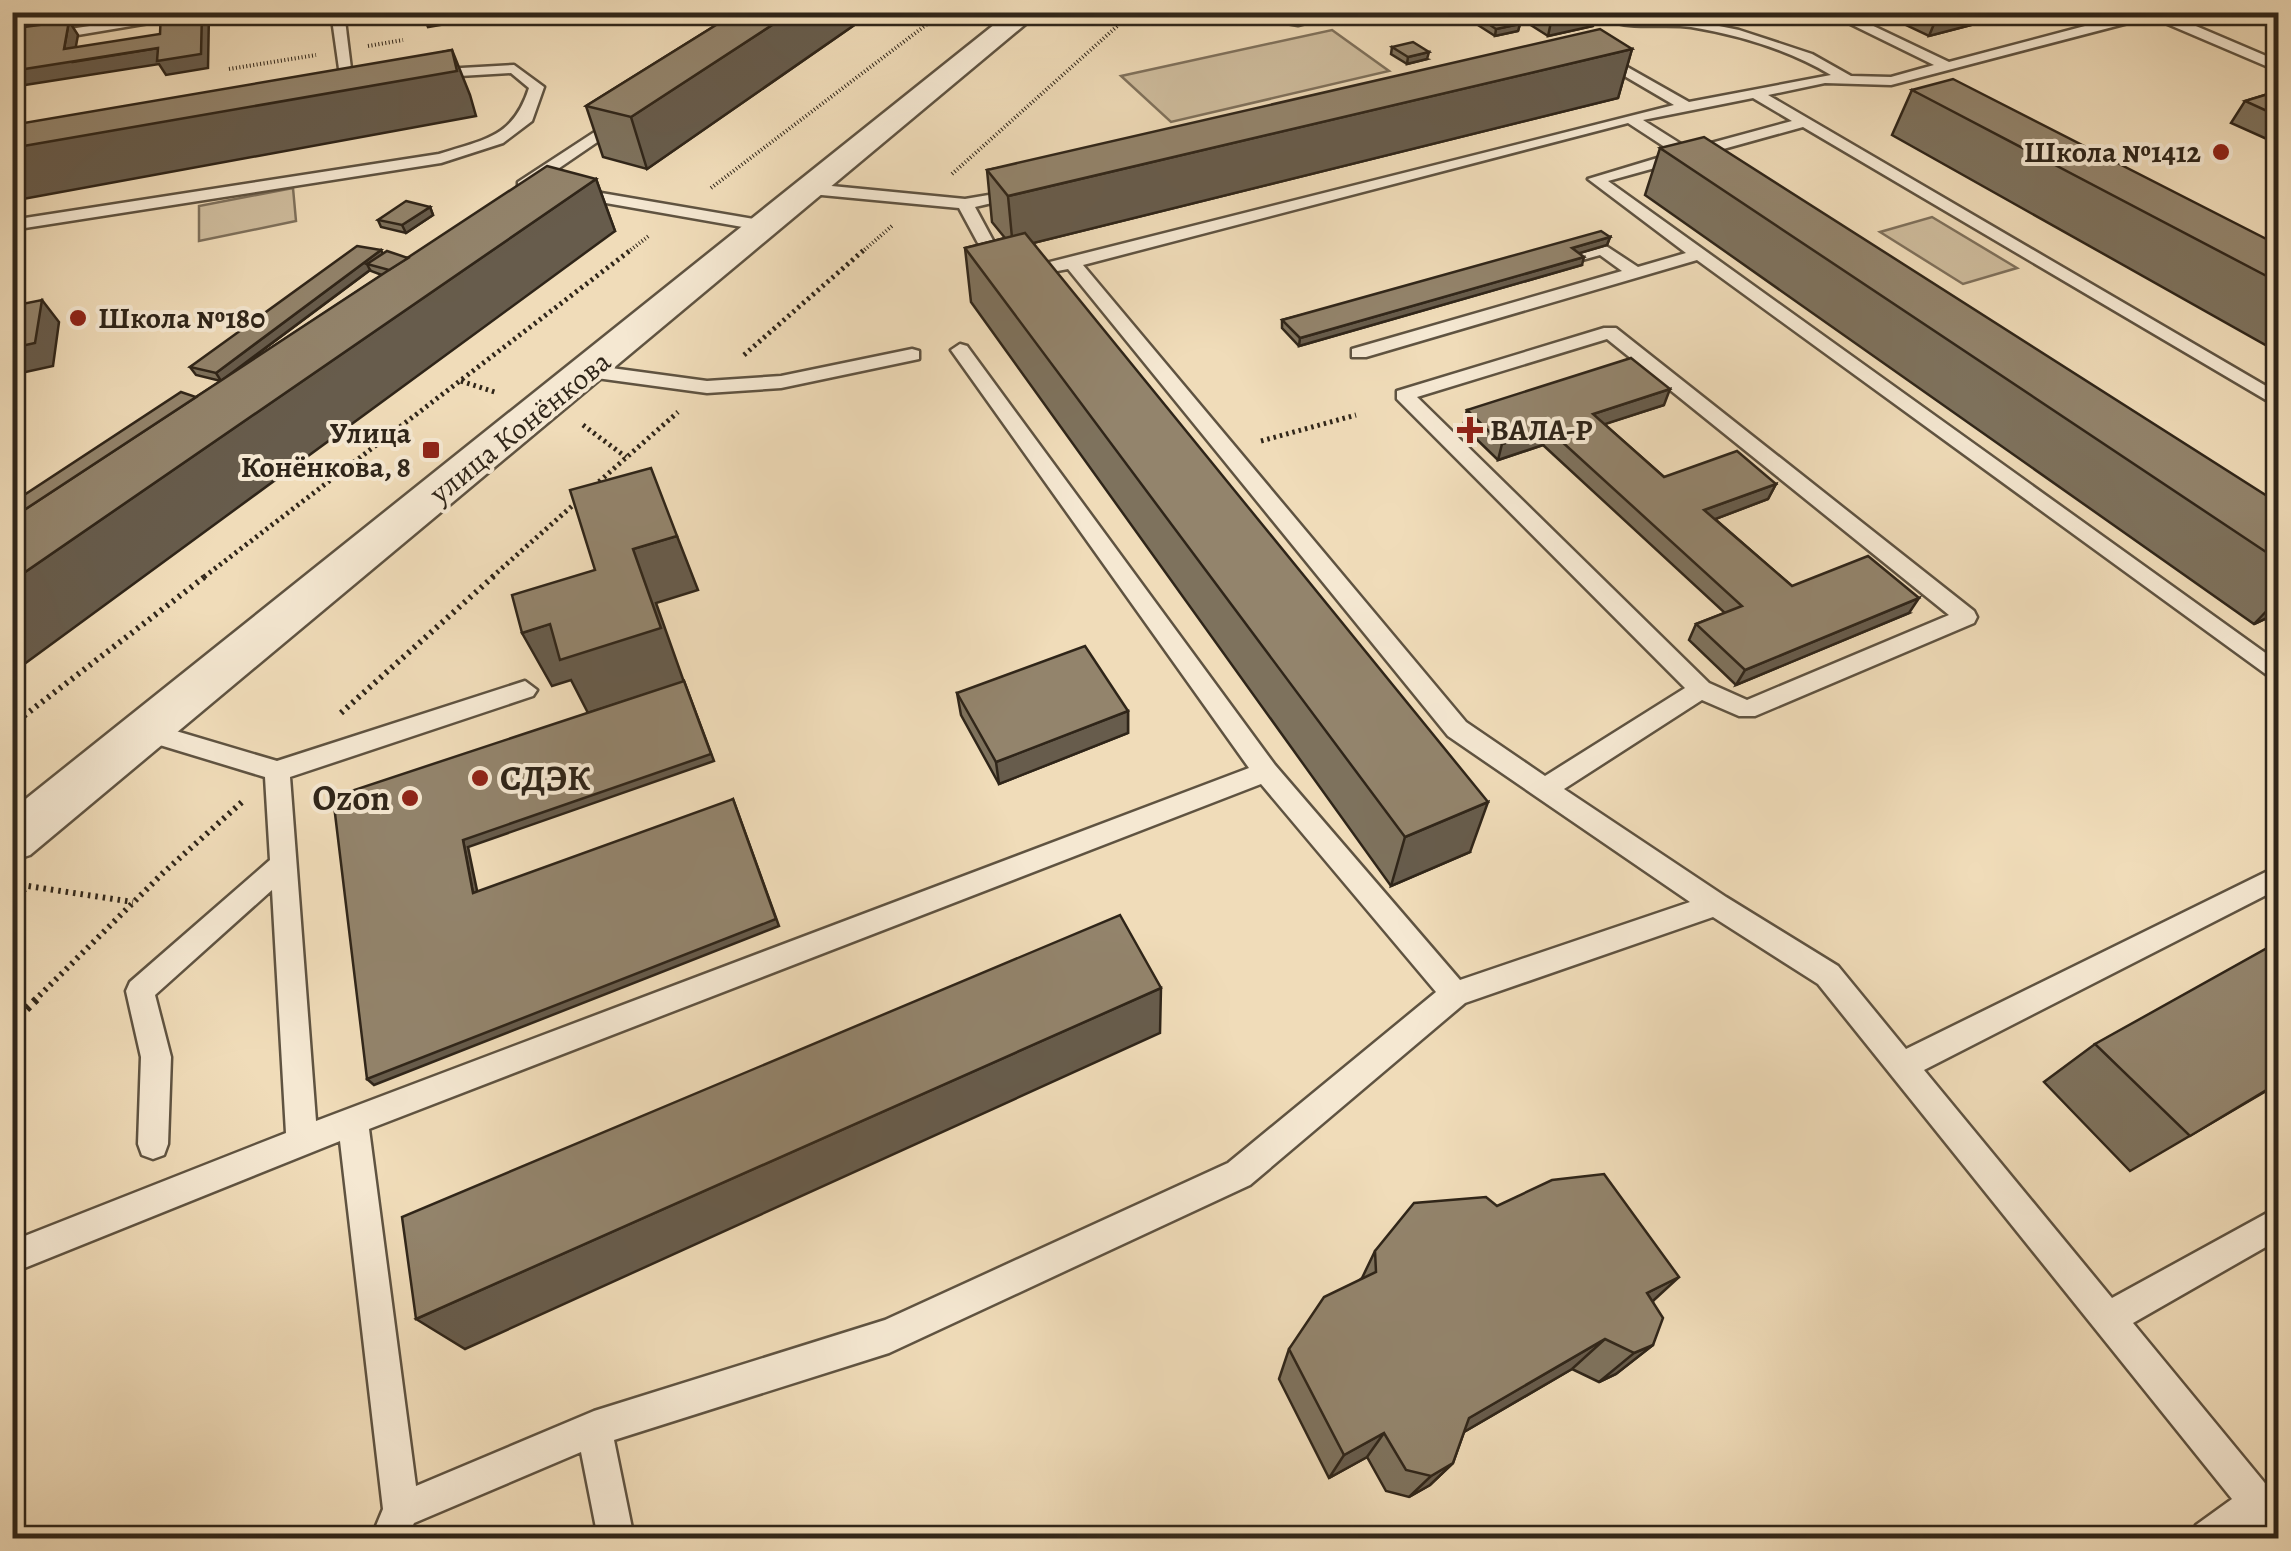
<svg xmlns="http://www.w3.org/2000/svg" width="2291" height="1551" viewBox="0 0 2291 1551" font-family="Alegreya,serif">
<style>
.green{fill:#cfbd9e;stroke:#7f715c;stroke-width:2.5}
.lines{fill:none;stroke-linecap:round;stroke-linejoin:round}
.service-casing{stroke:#5f5341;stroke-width:5}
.minor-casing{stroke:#5f5341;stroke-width:5}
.path-far3{stroke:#2f2519;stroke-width:4;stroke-dasharray:1 2.5;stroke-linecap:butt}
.path-far2{stroke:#2f2519;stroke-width:5;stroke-dasharray:2.5 4;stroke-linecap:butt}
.path-far1{stroke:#2f2519;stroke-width:6;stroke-dasharray:2.5 5;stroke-linecap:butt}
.path{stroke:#2f2519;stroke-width:8;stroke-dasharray:4 6;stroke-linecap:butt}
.service{fill:#f5e8d2;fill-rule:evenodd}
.minor{fill:#f5e8d2;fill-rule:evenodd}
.wall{fill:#7e725d;stroke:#2f2519;stroke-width:2.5;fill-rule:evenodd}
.shaded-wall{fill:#675c4c;stroke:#2f2519;stroke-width:2.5}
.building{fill:#93846c;stroke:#2f2519;stroke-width:2.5}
.poi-dot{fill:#8f2418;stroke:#f5e8d2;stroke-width:4}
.labels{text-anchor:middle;stroke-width:8;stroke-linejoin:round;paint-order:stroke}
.far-poi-label{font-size:30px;font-weight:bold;fill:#2f2519;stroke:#f5e8d2;text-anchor:end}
.far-street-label{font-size:30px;fill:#2f2519;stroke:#f5e8d2}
.poi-label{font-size:35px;font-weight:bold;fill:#2f2519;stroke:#f5e8d2;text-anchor:start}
</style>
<rect width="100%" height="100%" fill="#f0dcb9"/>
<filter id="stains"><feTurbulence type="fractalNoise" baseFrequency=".002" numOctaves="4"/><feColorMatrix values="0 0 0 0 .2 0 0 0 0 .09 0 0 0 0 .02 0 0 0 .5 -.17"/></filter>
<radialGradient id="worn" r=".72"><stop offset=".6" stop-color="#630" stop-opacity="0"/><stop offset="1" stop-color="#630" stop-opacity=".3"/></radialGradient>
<g class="green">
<polygon points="1332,30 1389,71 1171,122 1121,76"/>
<polygon points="293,188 296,221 199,241 199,206"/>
<polygon points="1932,217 2017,268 1963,284 1880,232"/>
</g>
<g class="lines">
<g class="service-casing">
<g id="service">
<polygon points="180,12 197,15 12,46 12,38"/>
<polygon points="331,12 344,12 354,93 342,90"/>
<polygon points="1223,12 1298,17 1349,12 1298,25"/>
<path d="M1593,12H1610L1632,19L1674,17L1739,30L1812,54L1851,76L1891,77L1934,65L1826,12H1844L1949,62L2138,12H2163L2278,61V70L2273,69L2151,17L1891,85L1825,83L1768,95L2278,393V407L1803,127L1608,181L2278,662V683L1697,260L1366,357H1352V349L1622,271L1600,255L1550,269L1544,268V260L1603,244L1638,267L1686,253L1588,179L1674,153L1628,123L1083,265L1466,722L1545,776L1685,688L1397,399V391L1604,328H1616L1974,611L1977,617L1974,623L1755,716H1739L1702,700L1564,789L1726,897L1838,966L1906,1049L2278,866V889L1924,1070L2112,1298L2278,1207V1240L2133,1323L2278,1499V1538H2264L2255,1527L2239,1538H2191L2196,1525L2232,1499L1818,984L1713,917L1465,1003L1250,1185L889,1353L614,1440L634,1538H598L581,1452L414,1523L407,1538H371L383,1509L340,1141L12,1273V1241L286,1133L272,890L155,995L171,1057L168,1144L164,1155L153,1159L142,1155L138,1144L141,1057L126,991L130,982L270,860L265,777L140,739L137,732L140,725L149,723L277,761L525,681L537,690L533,696L290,777L316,1121L1249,768L951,350L960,344L967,346L1275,765L1460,980L1690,902L1448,736L1068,269L999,282L959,208L811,194L803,189L811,184L965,199L1030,188V194L975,207L1010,272L1674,105L1604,64L1594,66L1587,62L1606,55L1689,102L1831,75C1789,50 1739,35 1691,27C1657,22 1623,34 1593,12ZM1753,98L1792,121L1689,149L1643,120ZM1607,339L1949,615L1747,700L1709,683L1417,397ZM1261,784L1436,992L1228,1163L885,1320L594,1411L416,1486L369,1129Z"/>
<path d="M514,65L544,87L532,121L503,143L441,163L12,230V220L439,154C485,139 513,138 529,88L511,73L426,78L419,74L426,70Z"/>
<polygon points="619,116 631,119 530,188 518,188 518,182"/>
<polygon points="572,188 765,221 773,226 765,231 566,196 564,193"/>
<polygon points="912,349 919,351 919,359 781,388 707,393 589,377 580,371 589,365 707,381 781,376"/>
</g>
</g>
<g class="minor-casing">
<polygon id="minor" points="1010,12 1040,12 30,855 12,861 12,810"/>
</g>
<g class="path-far3">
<polyline points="368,46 403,40"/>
<polyline points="229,69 316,55"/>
<polyline points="952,174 1133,12"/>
<polyline points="711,188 943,12"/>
<polyline points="628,252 650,235"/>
<polyline points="862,252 893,225"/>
</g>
<g class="path-far2">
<polyline points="744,355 865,249"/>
<polyline points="461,381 498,393"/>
<polyline points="583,425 626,457"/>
<polyline points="1261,441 1356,415"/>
<polyline points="594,486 678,412"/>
<polyline points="204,577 632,249"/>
<polyline points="492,577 581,498"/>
</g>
<g class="path-far1">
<polyline points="341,713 495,575"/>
<polyline points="12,725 207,575"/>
<polyline points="12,901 28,886 133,902"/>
<polyline points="34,1001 163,873 242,802"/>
</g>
<polyline class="path" points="12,1023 37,999"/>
<use href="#service" class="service"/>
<use href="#minor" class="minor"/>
</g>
<g class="wall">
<polygon points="737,12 873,12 647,169 603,157 586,106"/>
<polygon points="1510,12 1597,12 1593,26 1548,36"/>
<polygon points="1896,12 2021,12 1929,36 1893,19"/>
<polygon points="1472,13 1520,24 1518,31 1495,36 1470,20"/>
<polygon points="1392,47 1427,59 1407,64 1391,54"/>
<polygon points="1632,49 1618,98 1033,243 1470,852 1391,886 971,302 965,248 1005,238 992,222 987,170"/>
<polygon points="1912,90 2278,245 2278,352 1892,135"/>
<polygon points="2278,91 2278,144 2231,123 2245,101"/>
<polygon points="1660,148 2278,503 2278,613 2254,624 1645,195"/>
<path d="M596,179L615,231L196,397L221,381L196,375L190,367L382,254L408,258ZM370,270L371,271L382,275L224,379Z"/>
<polygon points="430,207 433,215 406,233 381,227 378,220"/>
<polygon points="1610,237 1607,245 1579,253 1582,265 1299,346 1282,328 1282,320"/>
<polygon points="1664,405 1604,424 1664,477 1776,484 1768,499 1715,519 1792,586 1909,613 1736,685 1689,640 1696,624 1725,613 1543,445 1498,460 1463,426 1467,410"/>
<polygon points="957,693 1128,711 1128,733 999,784 961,715"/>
<polygon points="2095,1044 2278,1084 2130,1171 2044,1082"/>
<polygon points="1497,1206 1653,1301 1653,1345 1616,1374 1599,1382 1572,1369 1464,1432 1453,1463 1430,1485 1409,1497 1386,1491 1367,1457 1329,1478 1279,1379 1289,1349 1362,1278 1375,1251"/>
</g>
<g class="shaded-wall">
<polygon points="202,12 209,12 208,68 166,75 159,64 12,87 12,71 64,49 69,21 78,35 73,62 158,48"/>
<polygon points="422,12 516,12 428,27"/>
<polygon points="792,12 873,12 647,169 631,117"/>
<polygon points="1597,12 1593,26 1548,36 1551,22"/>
<polygon points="1939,12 2021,12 1929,36"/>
<polygon points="1520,24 1518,31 1495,36 1496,29"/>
<polygon points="1632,49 1618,98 1013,248 1008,196"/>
<polygon points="452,50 470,95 476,116 12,201 12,148"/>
<polygon points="1429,52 1427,59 1407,64 1408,57"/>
<polygon points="596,179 615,231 12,673 12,581"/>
<polygon points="430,207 433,215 406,233 402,225"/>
<polygon points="1610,237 1607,245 1570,256 1572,248"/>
<polygon points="381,250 385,258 367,264 370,270 221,381 216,373"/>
<polygon points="1584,257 1582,265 1299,346 1300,338"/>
<polygon points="42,300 59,322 53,366 12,375 12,348"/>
<polygon points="1670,389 1664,405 1587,430 1593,414"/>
<polygon points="1548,429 1543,445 1498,460 1502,444"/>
<polygon points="1776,484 1768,499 1697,526 1704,510"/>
<polygon points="677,536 698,590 656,603 684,682 588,713 571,680 552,686 522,633 550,624 633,549"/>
<polygon points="1919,598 1909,613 1736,685 1745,670"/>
<polygon points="2278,599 2278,613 2254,624"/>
<polygon points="684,681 714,761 468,847 479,900 473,893 463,840"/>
<polygon points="1128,711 1128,733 999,784 996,762"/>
<polygon points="733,799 779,926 374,1085 367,1079"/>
<polygon points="1488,802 1470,852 1391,886 1405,837"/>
<polygon points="1161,988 1160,1033 465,1349 416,1319"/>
<polygon points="1679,1277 1642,1311 1647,1293"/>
<polygon points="1605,1339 1572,1369 1445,1443 1469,1418"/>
<polygon points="1653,1345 1616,1374 1599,1382 1634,1353"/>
<polygon points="1384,1433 1367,1457 1329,1478 1344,1455"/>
<polygon points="1453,1463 1430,1485 1409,1497 1431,1476"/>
</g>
<g class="building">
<polygon points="161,12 202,12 201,54 157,61 158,48 12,71 12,57 18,56 24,27 69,21 64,49 160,34"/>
<polygon points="737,12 792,12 631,117 586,106"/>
<polygon points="1502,12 1520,24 1496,29 1472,13"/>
<polygon points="1535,12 1595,12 1551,22"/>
<polygon points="1600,29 1632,49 1008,196 987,170"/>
<polygon points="1413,42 1429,52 1408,57 1392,47"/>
<polygon points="452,50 457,71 12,148 12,125"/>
<polygon points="1953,79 2278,245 2278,282 1912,90"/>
<polygon points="2278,91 2278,116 2245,101"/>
<polygon points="1704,137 2278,503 2278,560 1660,148"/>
<polygon points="547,166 596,179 12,581 12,518"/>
<polygon points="406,201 430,207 402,225 378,220"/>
<polygon points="1601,231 1610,237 1572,248 1584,257 1300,338 1282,320"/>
<polygon points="1025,233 1488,802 1405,837 965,248"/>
<polygon points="357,246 381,250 216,373 190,367"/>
<polygon points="387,251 408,258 389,270 367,264"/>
<polygon points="42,300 35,343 12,348 12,306"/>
<polygon points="1631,358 1670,389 1593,414 1664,477 1737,451 1776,484 1704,510 1792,586 1868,556 1919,598 1745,670 1696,624 1742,606 1548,429 1502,444 1467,410"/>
<polygon points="181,392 196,397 12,518 12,503"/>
<polygon points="651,468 677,536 633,549 661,628 560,660 550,624 522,633 512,595 595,570 570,490"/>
<polygon points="1085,646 1128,711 996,762 957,693"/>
<polygon points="684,681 711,754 463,840 473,893 733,799 776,919 367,1079 333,797"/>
<polygon points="1120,915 1161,988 416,1319 402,1217"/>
<polygon points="2278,942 2278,1083 2190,1136 2095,1044"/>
<polygon points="1604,1174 1679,1277 1647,1293 1663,1318 1653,1345 1634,1353 1605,1339 1469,1418 1453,1463 1431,1476 1406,1470 1384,1433 1344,1455 1289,1349 1324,1297 1376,1272 1375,1251 1414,1203 1486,1197 1497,1206 1552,1180"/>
</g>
<g class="poi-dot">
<circle cx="2221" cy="152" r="10"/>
<circle cx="78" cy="318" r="10"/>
<path d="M1465 415h10v10h10v10h-10v10h-10v-10h-10v-10h10z"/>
<rect x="421" y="440" width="20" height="20" rx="5"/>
<circle cx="480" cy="778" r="10"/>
<circle cx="410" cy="798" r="10"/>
</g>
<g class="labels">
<g class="far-poi-label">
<text x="2201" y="162">Школа №1412</text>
<text x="98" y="328" text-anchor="start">Школа №180</text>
<text x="1490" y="440" text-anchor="start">ВАЛА-Р</text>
<text x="411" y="443">Улица<tspan x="411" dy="34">Конёнкова, 8</tspan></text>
</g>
<g class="far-street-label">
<text transform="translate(520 427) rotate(-39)" y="10">улица Конёнкова</text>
</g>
<g class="poi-label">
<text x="500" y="790">СДЭК</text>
<text x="390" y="810" text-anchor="end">Ozon</text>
</g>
</g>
<rect width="2291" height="1551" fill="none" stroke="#f0dcb9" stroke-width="50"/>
<rect x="15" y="15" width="2261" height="1521" fill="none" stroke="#2f2519" stroke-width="5"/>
<rect x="25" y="25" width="2241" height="1501" fill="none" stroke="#2f2519" stroke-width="2.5"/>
<rect width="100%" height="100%" filter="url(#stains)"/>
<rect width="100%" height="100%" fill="url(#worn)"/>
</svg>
